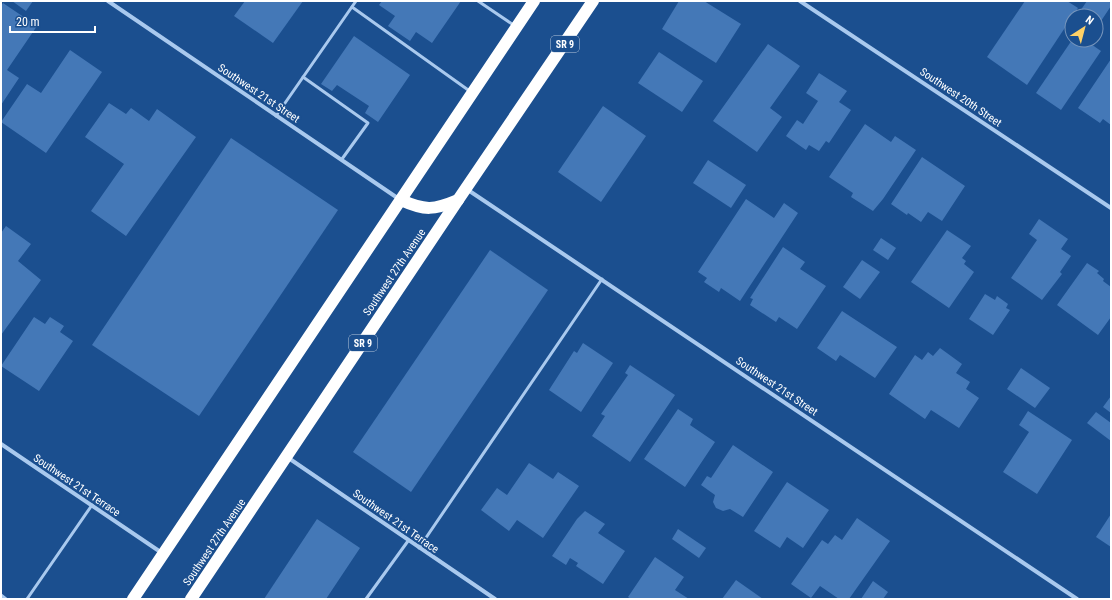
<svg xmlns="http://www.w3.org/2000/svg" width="1112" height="600" viewBox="0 0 1112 600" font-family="'Roboto Condensed',sans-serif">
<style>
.building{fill:#4478b7}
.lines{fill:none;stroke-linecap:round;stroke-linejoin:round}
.lane{stroke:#a9c9ee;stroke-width:3}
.street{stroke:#a9c9ee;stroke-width:4}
.highway{stroke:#fff;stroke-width:12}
.labels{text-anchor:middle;stroke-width:4;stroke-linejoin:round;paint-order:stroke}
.shield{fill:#1b4f8f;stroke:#bbcadd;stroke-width:1}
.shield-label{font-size:10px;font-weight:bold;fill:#fff}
.street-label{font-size:11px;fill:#fff;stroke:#1b4f8f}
</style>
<rect width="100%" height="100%" fill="#1b4f8f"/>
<g class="building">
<polygon points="12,1 33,1 26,11"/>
<polygon points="245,1 303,1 273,43 234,16"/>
<polygon points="382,1 461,1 432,43 416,32 410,41 388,26 395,16 379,5"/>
<polygon points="679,1 704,1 741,24 716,63 662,29"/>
<polygon points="1025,1 1067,1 1078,8 1027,85 987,57"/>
<polygon points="1087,1 1108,1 1111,3 1111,6 1097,27 1096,26 1096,16 1081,16 1078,14"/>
<polygon points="3,3 37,26 7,70 19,78 1,105 1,6"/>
<polygon points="354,36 410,75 378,122 365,113 369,106 337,85 332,91 321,84"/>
<polygon points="1072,40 1085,40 1101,51 1061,110 1036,93"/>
<polygon points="768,44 800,66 770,108 782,117 757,152 713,121"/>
<polygon points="70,50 102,72 46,153 1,122 27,84 41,93"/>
<polygon points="659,52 703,81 682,112 638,83"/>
<polygon points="1111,59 1111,125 1103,119 1100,123 1078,108"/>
<polygon points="819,73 847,91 839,102 851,110 829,143 826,141 819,151 809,145 806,150 786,136 797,120 803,124 818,101 806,93"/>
<polygon points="109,103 126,114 131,108 149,121 157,109 196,137 126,236 91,211 124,164 85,137"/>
<polygon points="603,106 646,136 601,202 558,172"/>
<polygon points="865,124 891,142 895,136 916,150 883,199 873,211 851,197 853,193 829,177"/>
<polygon points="231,138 338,210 199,416 92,345"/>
<polygon points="922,157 965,186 942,221 928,212 921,222 908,213 907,215 891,204"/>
<polygon points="708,160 746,185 731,208 693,183"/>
<polygon points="746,199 774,218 784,203 798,213 740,301 721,288 719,292 704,282 707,278 698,272"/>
<polygon points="1039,219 1068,239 1061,249 1071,256 1060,272 1062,274 1042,300 1011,278 1037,240 1029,234"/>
<polygon points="6,226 31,244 18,261 41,280 1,335 1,233"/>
<polygon points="947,230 971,246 962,258 966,261 964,264 974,272 949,308 911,282"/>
<polygon points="881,238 896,248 888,260 873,250"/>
<polygon points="783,247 805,262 800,269 826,286 797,329 779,317 776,322 750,305 753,299 750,298"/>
<polygon points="490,250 548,290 411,492 353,452"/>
<polygon points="862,260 880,272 860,299 843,287"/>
<polygon points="1087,263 1099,271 1097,273 1104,279 1103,281 1111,287 1111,317 1098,335 1057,305"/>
<polygon points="985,294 995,300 997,296 1008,304 1006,308 1010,310 993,335 969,319"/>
<polygon points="842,311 897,347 875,378 840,355 836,361 817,348"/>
<polygon points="34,317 45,324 50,317 64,326 60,332 73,341 39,391 1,366"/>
<polygon points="583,343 613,363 581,412 549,390 574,351 577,353"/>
<polygon points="940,348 962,364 956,373 970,382 966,389 979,398 959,428 931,410 925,419 889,394 915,355 922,360 928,352 933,356"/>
<polygon points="630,365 675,395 630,462 592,436 605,416 601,414 628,375 625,373"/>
<polygon points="1021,368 1050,388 1035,408 1007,389"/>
<polygon points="1111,396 1111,413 1103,407"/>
<polygon points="678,409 693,419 690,425 715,442 685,487 644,459"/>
<polygon points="1028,411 1072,440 1037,494 1003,472 1029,432 1019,425"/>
<polygon points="1096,412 1111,423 1111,441 1087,423"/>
<polygon points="733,445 773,472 743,517 730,509 723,511 716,508 713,502 715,495 701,485 707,476 711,478"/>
<polygon points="529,463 553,479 558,472 579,486 543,538 517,520 509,531 481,510 497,488 507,495"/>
<polygon points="787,482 829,510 803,548 787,537 780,548 754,531"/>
<polygon points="585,511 605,524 598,533 625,551 603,584 576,566 578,563 570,558 566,565 552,556 577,519"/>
<polygon points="1111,514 1111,547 1096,537"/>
<polygon points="857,518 890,541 849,599 839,599 820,586 811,598 791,584 822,540 828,544 835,535 842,540"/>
<polygon points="317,519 360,548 326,599 264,599"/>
<polygon points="678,529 706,548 699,558 672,539"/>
<polygon points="655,557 684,577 675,590 689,599 631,599 628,597"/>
<polygon points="736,580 763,599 722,599"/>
<polygon points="873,581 888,592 883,599 861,599"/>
</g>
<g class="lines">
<g class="lane">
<polyline points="478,1 515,26"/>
<polyline points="352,7 471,92"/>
<polyline points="303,77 368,123 342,159"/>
<polyline points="276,116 356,1"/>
<polyline points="419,548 602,279"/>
<polyline points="1,595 6,599"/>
<polyline points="27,599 92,505"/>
<polyline points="366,599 408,541"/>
</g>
<g class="street">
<polyline points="108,1 399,199"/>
<polyline points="800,1 1111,208"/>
<polyline points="468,190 1077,599"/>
<polyline points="1,444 162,553"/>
<polyline points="287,457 495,599"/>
</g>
<g class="highway">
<path d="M401,200C425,211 434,210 458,200"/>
<polyline points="133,599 534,1"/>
<polyline points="191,599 458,200 593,1"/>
</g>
</g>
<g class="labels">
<g class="shield">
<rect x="551" y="36" width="28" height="16" rx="3"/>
<rect x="349" y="335" width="28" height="16" rx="3"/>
</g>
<g class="shield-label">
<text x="565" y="48">SR 9</text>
<text x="363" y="347">SR 9</text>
</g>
<g class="street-label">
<text transform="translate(259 93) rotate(34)" y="4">Southwest 21st Street</text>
<text transform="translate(961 97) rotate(34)" y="4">Southwest 20th Street</text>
<text transform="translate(394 272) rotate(-56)" y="4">Southwest 27th Avenue</text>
<text transform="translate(777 386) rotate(34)" y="4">Southwest 21st Street</text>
<text transform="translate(77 485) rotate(34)" y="4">Southwest 21st Terrace</text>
<text transform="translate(396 521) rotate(35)" y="4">Southwest 21st Terrace</text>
<text transform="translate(214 542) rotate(-56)" y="4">Southwest 27th Avenue</text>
</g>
</g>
<rect width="1112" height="600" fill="none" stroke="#ffffff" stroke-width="4"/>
<g transform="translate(1084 28) rotate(36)"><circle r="19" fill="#1b4f8f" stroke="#7695bc"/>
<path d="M0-3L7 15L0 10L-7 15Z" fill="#ffd166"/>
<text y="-6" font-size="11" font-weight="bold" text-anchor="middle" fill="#ffffff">N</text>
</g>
<path d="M10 26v6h85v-6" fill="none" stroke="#ffffff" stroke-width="2"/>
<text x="16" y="26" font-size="12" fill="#ffffff" stroke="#1b4f8f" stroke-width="3" paint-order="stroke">20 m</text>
</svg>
